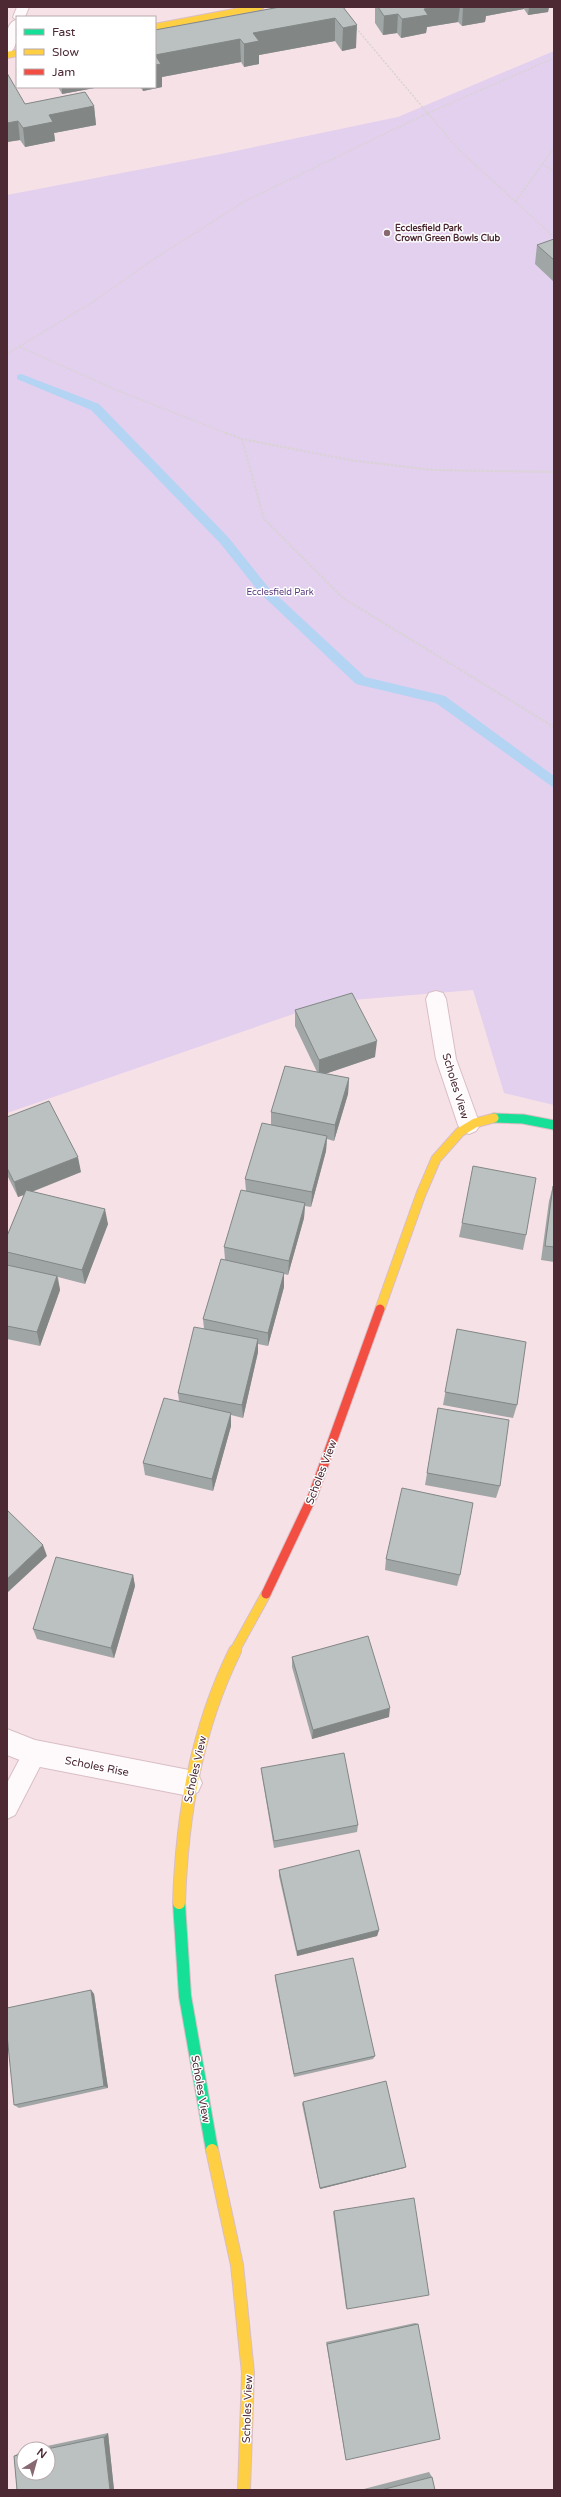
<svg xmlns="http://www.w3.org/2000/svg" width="561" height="2497" viewBox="0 0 561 2497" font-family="'Varela Round',sans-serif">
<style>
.green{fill:#e3cfee}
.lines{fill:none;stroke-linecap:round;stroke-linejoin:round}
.stream{fill:#b3d4f3;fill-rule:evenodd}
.lane-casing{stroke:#d9bec5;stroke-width:2}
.street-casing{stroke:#d9bec5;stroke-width:2}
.fast-far1-casing{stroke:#d9bec5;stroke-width:11}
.fast-casing{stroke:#d9bec5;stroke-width:14}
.slow-far2-casing{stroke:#d9bec5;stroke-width:8}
.slow-far1-casing{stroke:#d9bec5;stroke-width:11}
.slow-casing{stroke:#d9bec5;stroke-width:14}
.jam-casing{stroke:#d9bec5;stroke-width:11}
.path-far1{stroke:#d9d3d4;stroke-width:1.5;stroke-dasharray:2 1.5;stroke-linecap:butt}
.path{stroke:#d9d3d4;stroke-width:2;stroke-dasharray:2.5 1.5;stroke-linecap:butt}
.lane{fill:#fefafb;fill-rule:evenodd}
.street{fill:#fefafb;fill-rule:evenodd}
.fast-far1{stroke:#16e098;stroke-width:9}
.fast{stroke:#16e098;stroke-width:12}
.slow-far2{stroke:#ffcf43;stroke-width:6}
.slow-far1{stroke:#ffcf43;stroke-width:9}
.slow{stroke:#ffcf43;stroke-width:12}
.jam{stroke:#f24e42;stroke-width:9}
.wall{fill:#a0a6a5}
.shaded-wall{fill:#828786}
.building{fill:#bac1c0;stroke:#828786}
.poi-dot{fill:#886972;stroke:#fff;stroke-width:1.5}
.labels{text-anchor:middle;stroke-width:3;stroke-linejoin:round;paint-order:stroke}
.far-poi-label{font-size:9px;font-weight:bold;fill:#4c2933;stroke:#fff;text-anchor:start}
.far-park-label{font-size:9px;fill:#57397e;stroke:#fff}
.street-label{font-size:11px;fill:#4c2933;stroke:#fff}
</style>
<rect width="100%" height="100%" fill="#f6e1e6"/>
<polygon class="green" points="554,51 554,1105 504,1093 473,990 328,1002 7,1113 7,195 221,154 398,117"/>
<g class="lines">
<polygon class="stream" points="21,374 99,404 228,537 268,587 365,677 445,696 554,776 554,788 436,703 356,684 260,593 220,543 91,410 17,379 17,375"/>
<g class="lane-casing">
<g id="lane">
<path d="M17,7H29L25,17H17C17,28 20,50 7,54C7,44 4,23 16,20L13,17Z"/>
<polygon points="35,1741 43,1745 47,1753 15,1815 7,1819 7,1783 27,1745"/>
</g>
</g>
<g class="street-casing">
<g id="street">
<polygon points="436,991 443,993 446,999 456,1059 480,1125 476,1131 469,1134 462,1131 458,1125 436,1059 426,999 429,993"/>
<polygon points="7,1729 35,1740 189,1770 198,1774 202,1783 198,1792 189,1796 35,1766 7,1755"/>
</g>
</g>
<g class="fast-far1-casing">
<polyline id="fast-far1" points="494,1118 523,1119 554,1125"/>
</g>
<g class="fast-casing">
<polyline id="fast" points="179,1903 185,1996 212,2150"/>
</g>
<g class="slow-far2-casing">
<g id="slow-far2">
<polyline points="155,27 260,7"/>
<polyline points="7,55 17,53"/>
</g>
</g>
<g class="slow-far1-casing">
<g id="slow-far1">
<polyline points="380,1309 421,1194 436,1159 460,1132 475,1123 494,1118"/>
<polyline points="234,1652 266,1594"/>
</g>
</g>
<g class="slow-casing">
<g id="slow">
<path d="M179,1903C182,1815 196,1730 235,1651"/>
<polyline points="212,2150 237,2265 248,2373 244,2490"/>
</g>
</g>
<g class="jam-casing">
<polyline id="jam" points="266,1594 313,1495 380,1309"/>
</g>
<g class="path-far1">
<polyline points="356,28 457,148 554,237"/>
<polyline points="542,163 554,172"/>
<polyline points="516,201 554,148"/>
<polyline points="20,347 119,391 228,434"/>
<polyline points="7,354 91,303 157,257 245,201 426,114 554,58"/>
</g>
<g class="path">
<polyline points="226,433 242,439 349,460 432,470 554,472"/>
<polyline points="242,439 264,519 343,598 554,727"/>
</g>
<use href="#lane" class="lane"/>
<use href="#street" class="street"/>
<use href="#fast-far1" class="fast-far1"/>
<use href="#fast" class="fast"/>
<use href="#slow-far2" class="slow-far2"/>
<use href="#slow-far1" class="slow-far1"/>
<use href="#slow" class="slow"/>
<use href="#jam" class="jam"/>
</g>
<g class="wall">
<polygon points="343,7 356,48 342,51 335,41 259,55 259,64 244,67 241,62 162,77 162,87 143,91 140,87 155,87 155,30"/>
<polygon points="375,7 460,7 459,8 460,7 549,7 548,12 528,15 524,9 486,16 485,22 462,26 458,22 427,27 426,33 401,38 397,33 383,35 375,23"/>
<polygon points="58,87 100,87 62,94"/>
<polygon points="25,104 94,106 96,125 54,133 55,141 25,147 20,140 7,142"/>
<polygon points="554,239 554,282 535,264 537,245"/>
<polygon points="295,1010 375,1057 325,1074 349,1078 348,1094 334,1141 327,1139 326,1151 311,1207 305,1206 304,1218 288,1275 284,1274 284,1287 268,1346 258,1344 258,1352 243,1418 231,1415 231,1426 213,1491 145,1475 143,1463 179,1401 178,1393 204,1329 203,1319 225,1260 224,1247 246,1191 245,1179 271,1125 271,1112 317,1072 295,1026"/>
<polygon points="7,1117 81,1172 32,1192 108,1224 85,1284 58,1277 60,1290 40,1346 7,1339 7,1236 24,1195 18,1197 7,1175"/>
<polygon points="553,1186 554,1186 554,1262 541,1260 549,1201"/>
<polygon points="462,1223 526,1235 523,1250 459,1237"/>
<polygon points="457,1329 517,1405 513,1418 443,1405"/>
<polygon points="438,1408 500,1486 496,1498 425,1485"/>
<polygon points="386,1559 460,1575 457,1586 385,1570"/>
<polygon points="133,1575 135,1586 114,1658 37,1639 33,1629"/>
<polygon points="292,1657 389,1717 312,1739 292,1667"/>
<polygon points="261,1768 358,1825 357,1832 274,1848 262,1776"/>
<polygon points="279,1870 379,1930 377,1936 297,1956 279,1876"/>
<polygon points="275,1975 375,2056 373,2059 294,2077 275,1979"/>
<polygon points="91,1990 94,1994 108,2088 19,2108 14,2105"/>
<polygon points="303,2102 404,2168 320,2189 302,2104"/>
<polygon points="334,2211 347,2309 346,2308 333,2212"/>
<polygon points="415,2323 418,2324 346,2460 345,2455 326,2342"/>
<polygon points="108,2433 114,2490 17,2490 14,2456 20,2452 24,2451 24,2473 48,2449 33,2449"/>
<polygon points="429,2472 432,2477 435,2490 360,2490"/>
</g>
<g class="shaded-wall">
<polygon points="435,7 460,7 458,22 427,27 426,33 401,38 402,19 424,9"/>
<polygon points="463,7 524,7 524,9 486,16 485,22 462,26"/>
<polygon points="529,7 549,7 548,12 528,15"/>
<polygon points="398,14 397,33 383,35 384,16"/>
<polygon points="335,18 335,41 259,55 259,64 244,67 244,44 253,33"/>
<polygon points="357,25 356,48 342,51 343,28"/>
<polygon points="240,39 241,62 162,77 162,87 143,91 143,87 155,87 155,55"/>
<polygon points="62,87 100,87 62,94"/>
<polygon points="94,106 96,125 54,133 55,141 25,147 23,128 49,115"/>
<polygon points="18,121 20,140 7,142 7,123"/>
<polygon points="377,1041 375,1057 319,1076 319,1060"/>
<polygon points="349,1078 348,1094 334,1141 335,1125"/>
<polygon points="327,1136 326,1151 311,1207 312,1192"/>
<polygon points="78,1157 81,1172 18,1197 14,1182"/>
<polygon points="305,1203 304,1218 288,1275 289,1261"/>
<polygon points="105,1209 108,1224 85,1284 82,1270"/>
<polygon points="284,1273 284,1287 268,1346 268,1333"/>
<polygon points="57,1276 60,1290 40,1346 37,1332"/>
<polygon points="258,1339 258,1352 243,1418 242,1405"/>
<polygon points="231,1413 231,1426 213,1491 212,1479"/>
<polygon points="43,1545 47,1556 7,1593 7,1579"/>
<polygon points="133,1575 135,1586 114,1658 111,1648"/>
<polygon points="390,1708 389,1717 312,1739 313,1730"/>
<polygon points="379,1930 377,1936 297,1956 297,1951"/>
<polygon points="91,1990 94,1994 108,2088 104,2086"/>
<polygon points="406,2167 404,2168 320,2189 320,2188"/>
<polygon points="108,2433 114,2490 110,2490 104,2437"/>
</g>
<g class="building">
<polygon points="280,7 343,7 357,25 343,28 335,18 253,33 259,41 244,44 240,39 155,55 155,30"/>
<polygon points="378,7 435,7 424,9 428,15 402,19 398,14 384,16"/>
<polygon points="155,55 161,64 155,65"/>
<polygon points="7,73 25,104 85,92 94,106 49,115 53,122 23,128 18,121 7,123"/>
<polygon points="554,239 554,260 537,245"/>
<polygon points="352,993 377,1041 319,1060 295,1010"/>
<polygon points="285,1066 349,1078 335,1125 271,1112"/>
<polygon points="49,1101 78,1157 14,1182 7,1168 7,1117"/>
<polygon points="262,1123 327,1136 312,1192 245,1179"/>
<polygon points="473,1166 536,1178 526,1235 462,1223"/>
<polygon points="553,1186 554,1186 554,1247 545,1246"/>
<polygon points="26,1190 105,1209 82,1270 7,1252 7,1236"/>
<polygon points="241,1190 305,1203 289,1261 224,1247"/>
<polygon points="221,1259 284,1273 268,1333 203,1319"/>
<polygon points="7,1265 57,1276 37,1332 7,1326"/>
<polygon points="194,1327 258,1339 242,1405 178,1393"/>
<polygon points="457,1329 526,1342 517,1405 445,1392"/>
<polygon points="164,1398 231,1413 212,1479 143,1463"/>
<polygon points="438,1408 509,1420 500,1486 427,1473"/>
<polygon points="402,1488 473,1503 460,1575 386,1559"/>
<polygon points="7,1510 43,1545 7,1579"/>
<polygon points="56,1557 133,1575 111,1648 33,1629"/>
<polygon points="368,1636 390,1708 313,1730 292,1657"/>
<polygon points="344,1753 358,1825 274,1841 261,1768"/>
<polygon points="359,1850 379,1930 297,1951 279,1870"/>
<polygon points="353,1958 375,2056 294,2074 275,1975"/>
<polygon points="91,1990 104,2086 14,2105 7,2035 7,2008"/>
<polygon points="386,2081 406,2167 320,2188 303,2102"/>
<polygon points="414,2198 429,2295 347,2309 334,2211"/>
<polygon points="418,2324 440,2439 346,2460 327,2344"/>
<polygon points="104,2437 110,2490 17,2490 14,2456 24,2454 24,2473 48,2473 48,2449 47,2449"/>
<polygon points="432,2477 435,2490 381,2490"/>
</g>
<circle class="poi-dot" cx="387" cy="233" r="4"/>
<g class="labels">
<g class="far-poi-label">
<text x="395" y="231">Ecclesfield Park<tspan x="395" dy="10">Crown Green Bowls Club</tspan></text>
</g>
<g class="far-park-label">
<text x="280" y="595">Ecclesfield Park</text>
</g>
<g class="street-label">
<text transform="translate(456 1086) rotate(73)" y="4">Scholes View</text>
<text transform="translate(321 1472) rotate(-69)" y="4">Scholes View</text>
<text transform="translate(97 1766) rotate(11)" y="4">Scholes Rise</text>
<text transform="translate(195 1769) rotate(-77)" y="4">Scholes View</text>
<text transform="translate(201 2089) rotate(80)" y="4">Scholes View</text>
<text transform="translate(247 2409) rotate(-88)" y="4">Scholes View</text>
</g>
</g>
<rect width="561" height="2497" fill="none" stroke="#4c2933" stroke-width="16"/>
<rect x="16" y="16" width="140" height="72" fill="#ffffff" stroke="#b7a9ad"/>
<rect x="24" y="29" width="20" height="6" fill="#16e098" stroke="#b7a9ad"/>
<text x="52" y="36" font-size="12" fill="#4c2933">Fast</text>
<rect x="24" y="49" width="20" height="6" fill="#ffcf43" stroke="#b7a9ad"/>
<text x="52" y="56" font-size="12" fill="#4c2933">Slow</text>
<rect x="24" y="69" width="20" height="6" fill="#f24e42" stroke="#b7a9ad"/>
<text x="52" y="76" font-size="12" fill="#4c2933">Jam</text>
<g transform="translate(36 2461) rotate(37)"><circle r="19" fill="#ffffff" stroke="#b7a9ad"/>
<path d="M0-3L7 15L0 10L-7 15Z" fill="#886972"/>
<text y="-6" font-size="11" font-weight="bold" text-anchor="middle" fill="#4c2933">N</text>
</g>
</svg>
